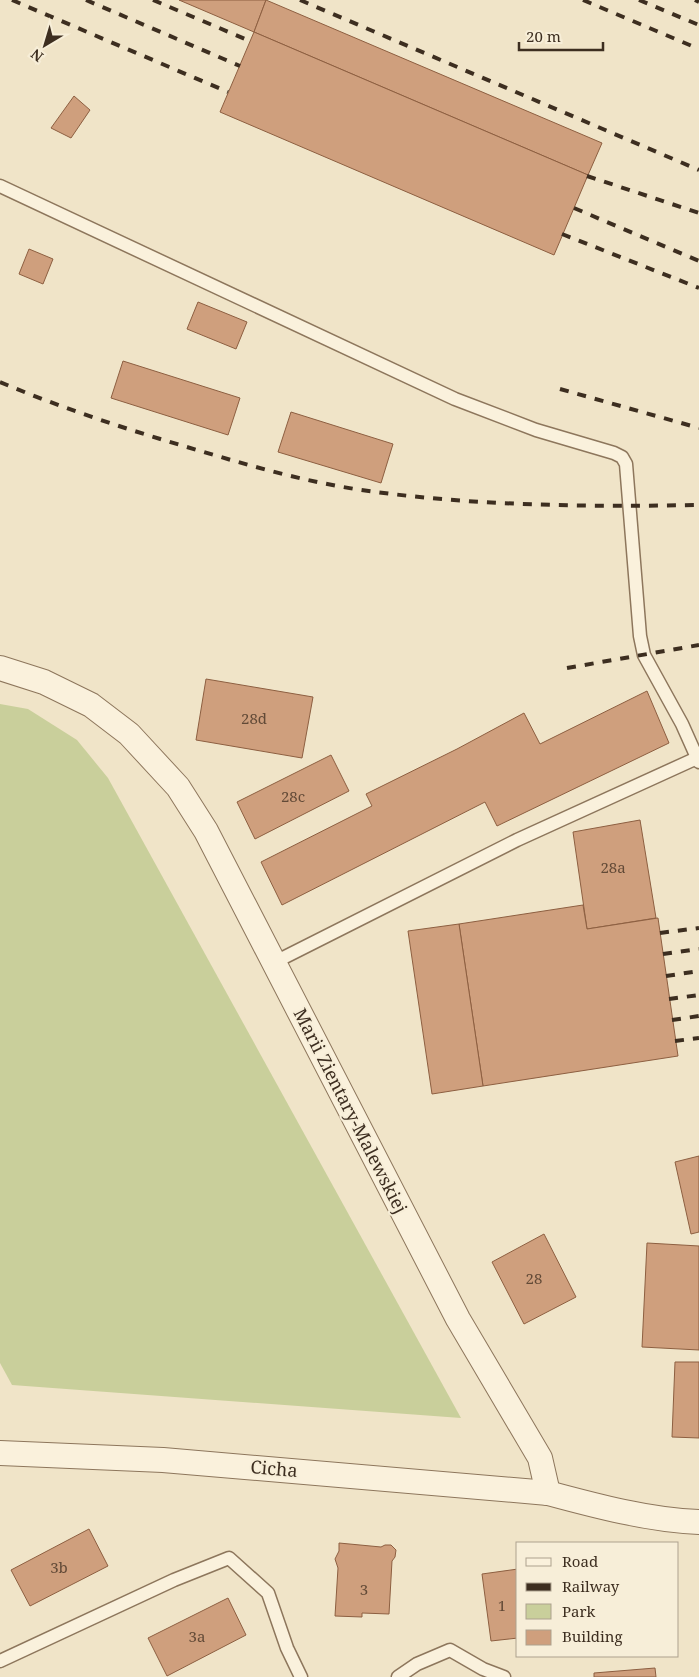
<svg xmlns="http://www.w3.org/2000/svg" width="699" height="1677" viewBox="0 0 699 1677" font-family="'Noto Serif',serif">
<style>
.green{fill:#c9cf9b}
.building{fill:#cf9f7d;stroke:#8d5f41}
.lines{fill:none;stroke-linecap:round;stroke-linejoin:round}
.lane-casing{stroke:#8d765c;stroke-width:15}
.street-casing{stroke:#8d765c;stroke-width:26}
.lane{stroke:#faf1dc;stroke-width:12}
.street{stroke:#faf1dc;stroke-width:24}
.rail{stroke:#3d2e20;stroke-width:4;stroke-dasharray:9 9;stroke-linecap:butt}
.labels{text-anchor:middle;stroke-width:4;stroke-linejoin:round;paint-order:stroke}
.number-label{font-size:15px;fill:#624a37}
.street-label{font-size:18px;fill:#3d2e20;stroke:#f7eed8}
</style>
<rect width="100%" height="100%" fill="#f0e4c8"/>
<polygon class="green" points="0,704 28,709 77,740 108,778 461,1418 12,1385 0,1363"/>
<g class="building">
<polygon points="179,0 266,0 254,32"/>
<polygon points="266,0 602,143 588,175 254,32"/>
<polygon points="254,32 588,175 554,255 220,112"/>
<polygon points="74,96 90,110 71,138 51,128"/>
<polygon points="29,249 53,259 43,284 19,274"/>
<polygon points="198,302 247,322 236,349 187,329"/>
<polygon points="123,361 240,398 228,435 111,398"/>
<polygon points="291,412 393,444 381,483 278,452"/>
<polygon points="206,679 313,697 302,758 196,740"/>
<polygon points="647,691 669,743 497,826 485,802 282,905 261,862 372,806 366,794 457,749 524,713 540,744"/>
<polygon points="331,755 349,791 255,839 237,802"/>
<polygon points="640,820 656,918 587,929 573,832"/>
<polygon points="583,905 587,929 658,918 678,1056 483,1086 459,924"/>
<polygon points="459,924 483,1086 432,1094 408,931"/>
<polygon points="699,1156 699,1232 691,1234 675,1162"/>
<polygon points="544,1234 576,1297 524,1324 492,1262"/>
<polygon points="647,1243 699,1246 699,1350 642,1347"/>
<polygon points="675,1362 699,1362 699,1438 672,1437"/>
<polygon points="89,1529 108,1566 30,1606 11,1570"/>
<polygon points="339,1543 381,1547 385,1545 391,1545 396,1550 395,1557 392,1561 389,1614 362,1613 362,1617 335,1616 338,1568 335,1559 339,1551"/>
<polygon points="518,1569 518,1638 491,1641 482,1574"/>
<polygon points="228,1598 246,1635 167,1676 148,1638"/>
<polygon points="655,1668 656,1677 594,1677 594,1673"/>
</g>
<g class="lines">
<g class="lane-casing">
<g id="lane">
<polyline points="0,186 455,399 536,430 614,453 622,457 626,464 640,636 644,655 682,724 699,762"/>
<polyline points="273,963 517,840 697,758"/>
<polyline points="0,1661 174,1580 229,1558 268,1593 287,1648 301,1677"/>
<polyline points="398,1677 417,1664 450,1650 483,1669 504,1677"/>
</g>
</g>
<g class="street-casing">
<g id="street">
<polyline points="0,668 44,682 91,705 129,734 178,787 206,831 458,1319 540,1458 548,1493"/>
<path d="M0,1453L163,1460L548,1493C596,1506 649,1520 699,1522"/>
</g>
</g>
<use href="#lane" class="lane"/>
<use href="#street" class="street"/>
<g class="rail">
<polyline points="12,0 228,92"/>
<polyline points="86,0 240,66"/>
<polyline points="153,0 250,41"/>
<polyline points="300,0 699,170"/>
<polyline points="583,0 699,49"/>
<polyline points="639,0 699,25"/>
<polyline points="695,0 699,2"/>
<polyline points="587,176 699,213"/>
<polyline points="574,208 699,261"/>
<polyline points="562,234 699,288"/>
<path d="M0,382C66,410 135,432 204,452C254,467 304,481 355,489C468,506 585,507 699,505"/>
<polyline points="560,389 699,428"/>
<polyline points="567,668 699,645"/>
<polyline points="660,933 699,928"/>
<polyline points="663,954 699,949"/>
<polyline points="666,976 699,971"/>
<polyline points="669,999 699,995"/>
<polyline points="672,1020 699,1016"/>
<polyline points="675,1041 699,1038"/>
</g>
</g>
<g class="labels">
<g class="number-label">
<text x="254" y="724">28d</text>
<text x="293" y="802">28c</text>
<text x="613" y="873">28a</text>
<text x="534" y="1284">28</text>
<text x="59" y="1573">3b</text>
<text x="364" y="1595">3</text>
<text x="502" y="1611">1</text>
<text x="197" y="1642">3a</text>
</g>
<g class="street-label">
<text transform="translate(350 1111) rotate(63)" y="6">Marii Zientary-Malewskiej</text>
<text transform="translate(274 1469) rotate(5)" y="6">Cicha</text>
</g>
</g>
<rect x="516" y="1542" width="162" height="115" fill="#f7eed8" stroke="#ada18e"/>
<rect x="526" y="1558" width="25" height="8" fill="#faf1dc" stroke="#ada18e"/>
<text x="562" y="1567" font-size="15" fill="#3d2e20">Road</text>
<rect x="526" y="1583" width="25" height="8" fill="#3d2e20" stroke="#ada18e"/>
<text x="562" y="1592" font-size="15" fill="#3d2e20">Railway</text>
<rect x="526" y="1604" width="25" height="15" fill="#c9cf9b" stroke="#ada18e"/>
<text x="562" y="1617" font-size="15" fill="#3d2e20">Park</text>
<rect x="526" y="1630" width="25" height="15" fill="#cf9f7d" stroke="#ada18e"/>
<text x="562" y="1642" font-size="15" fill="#3d2e20">Building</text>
<g transform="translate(45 45) rotate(218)" stroke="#f7eed8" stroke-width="4" paint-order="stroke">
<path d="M0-4L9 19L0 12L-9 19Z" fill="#3d2e20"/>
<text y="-8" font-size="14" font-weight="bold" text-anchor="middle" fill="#3d2e20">N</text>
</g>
<path d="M519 42v8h84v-8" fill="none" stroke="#3d2e20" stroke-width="2.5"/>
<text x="526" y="42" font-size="15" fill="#3d2e20" stroke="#f7eed8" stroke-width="4" paint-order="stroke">20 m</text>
</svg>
